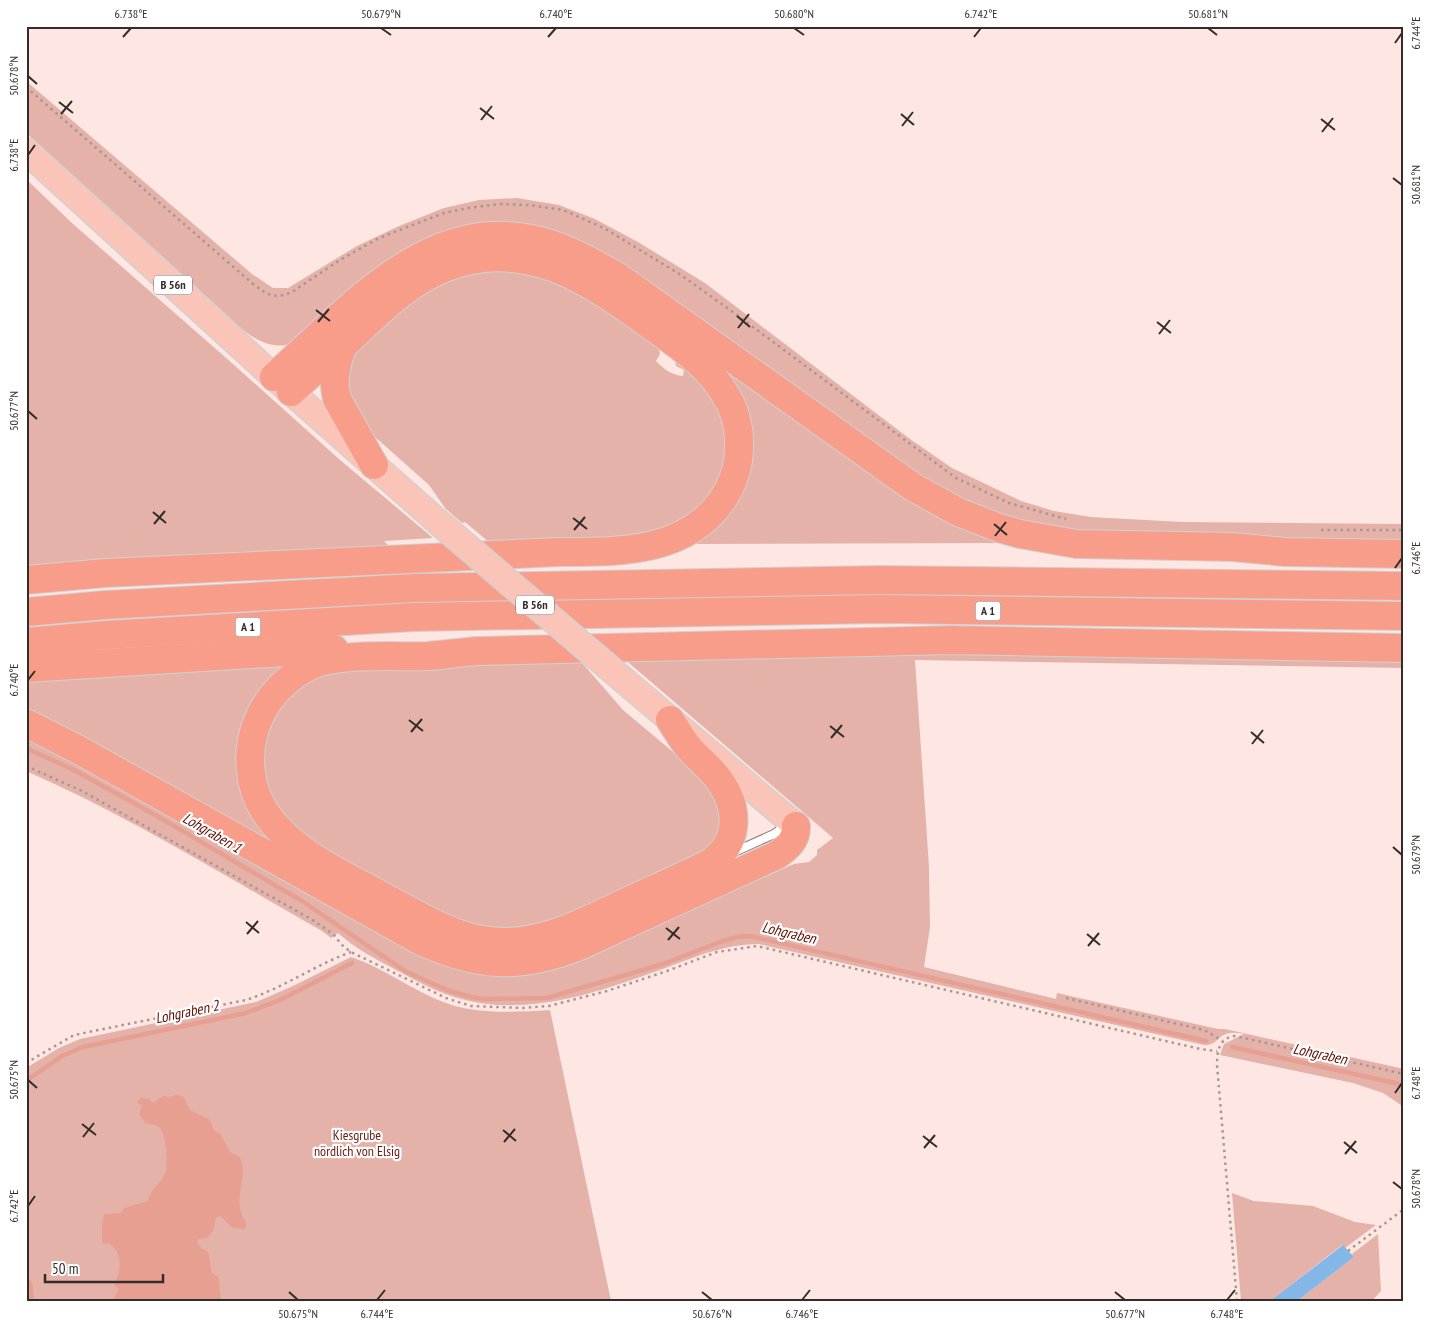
<svg xmlns="http://www.w3.org/2000/svg" width="1430" height="1327" viewBox="0 0 1430 1327" font-family="'PT Sans Narrow',sans-serif">
<style>
.green{fill:#e4b2a9}
.water{fill:#e79f91}
.lines{fill:none;stroke-linecap:round;stroke-linejoin:round}
.stream{stroke:#e79f91;stroke-width:4.5}
.building{fill:#84b6e7}
.lane-casing{stroke:#88746f;stroke-width:10}
.primary-casing{stroke:#d2d1d0;stroke-width:28}
.highway-casing{stroke:#d2d1d0;stroke-width:30}
.path{stroke:#a79793;stroke-width:2.5;stroke-dasharray:2.5 4;stroke-linecap:butt}
.lane{stroke:#fff;stroke-width:8}
.primary{stroke:#fbc4b9;stroke-width:25}
.highway{stroke:#f99d8b;stroke-width:28}
.primary-bridge-casing{stroke:#d2d1d0;stroke-width:28;stroke-linecap:butt}
.primary-bridge{stroke:#fbc4b9;stroke-width:25}
.ticks{fill:none;stroke:#342c2a;stroke-width:2}
.labels{text-anchor:middle;stroke-width:4.5;stroke-linejoin:round;paint-order:stroke}
.shield{fill:#fff;stroke:#716b6a;stroke-width:1}
.shield-label{font-size:12px;font-weight:bold;fill:#342c2a}
.park-label{font-size:14px;fill:#6d1a0f;stroke:#fff}
.water-label{font-size:15px;font-style:italic;fill:#610d03;stroke:#fff}
.neatline{fill:none;stroke:#342c2a;stroke-width:2}
.ticks-label{font-size:12px;text-anchor:middle;fill:#342c2a}
</style>
<rect width="100%" height="100%" fill="#fee7e2"/>
<g class="green">
<path d="M26,81L252,274L273,288H288L357,246L399,226L444,208L479,200L517,198L559,205L595,219L638,242L705,283L910,439L952,468L1021,501L1054,511L1091,517L1182,522L1404,524V545L1081,536L967,508L541,233L293,343C263,354 240,327 219,308L26,133Z"/>
<polygon points="26,179 73,224 233,364 340,460 433,538 384,541 393,550 26,566"/>
<polygon points="522,245 1010,543 686,544 710,525 737,402"/>
<path d="M487,266L564,279L659,349L660,354L656,361C664,369 671,375 683,376L684,370L676,366L675,360L718,395L731,448L711,501L654,537L490,543L465,522L462,523L445,508L429,485L357,421L347,408L344,363L409,297Z"/>
<path d="M820,652L1404,657V668L915,660L929,867L930,927L924,967L1056,999L1057,993L1218,1029H1225L1404,1069V1107L1383,1093L1353,1083L1220,1055L1224,1044L1244,1034C1238,1033 1232,1032 1226,1034C1215,1038 1218,1045 1204,1045L759,944C722,944 691,959 657,971C596,993 526,1017 461,999C439,993 418,982 398,971C377,960 356,949 338,933L331,938L322,931C225,876 129,816 26,771V732L430,959L632,936L794,864L809,862L817,855V850L833,838L622,657Z"/>
<polygon points="519,659 525,664 580,662 584,665 623,710 697,772 723,802 718,845 542,930 460,927 330,857 274,810 258,755 275,706 317,672"/>
<polygon points="302,661 268,690 258,814 488,948 762,850 483,954 26,715 26,679"/>
<path d="M351,957C387,969 418,995 455,1006C485,1014 519,1012 550,1010L611,1301H26V1068L59,1048L80,1039L256,1002L293,986Z"/>
<polygon points="1232,1193 1254,1201 1313,1206 1355,1222 1376,1225 1345,1248 1342,1245 1270,1301 1241,1301"/>
<polygon points="1378,1234 1381,1291 1372,1301 1297,1301 1354,1257 1352,1254"/>
</g>
<g class="water">
<path d="M175,1095L183,1096L190,1110L210,1120L214,1131L220,1133L230,1152L240,1157C250,1179 229,1199 247,1224L245,1229L233,1228L220,1216L216,1218L213,1231L207,1238L199,1239L197,1242L201,1248L208,1252L212,1273L219,1278L221,1301H112L119,1290L114,1284C122,1270 123,1253 109,1243L105,1244L102,1242V1225L104,1214L121,1213L124,1208L148,1201C152,1186 163,1182 166,1171C168,1162 166,1135 160,1128C157,1124 151,1124 146,1124L139,1114L142,1106L137,1102L141,1098L149,1099L153,1103L163,1096L170,1097Z"/>
<polygon points="26,1274 33,1285 34,1301 26,1301"/>
</g>
<g class="lines">
<g class="stream">
<polyline points="26,748 74,770 157,816 302,901 405,971 447,990 471,997 486,999 547,998 663,964 720,942 737,937 750,936 1206,1041"/>
<polyline points="1232,1047 1404,1085"/>
<polyline points="26,1081 62,1056 83,1047 246,1013 280,1000 352,963"/>
</g>
</g>
<polygon class="building" points="1343,1245 1354,1257 1297,1301 1270,1301"/>
<g class="lines">
<g class="lane-casing">
<polyline id="lane" points="732,853 774,834 788,824"/>
</g>
<g class="primary-casing">
<g id="primary">
<polyline points="26,151 274,377 437,521"/>
<polyline points="634,689 796,826"/>
</g>
</g>
<g class="highway-casing">
<g id="highway">
<path d="M343,345C336,364 332,379 337,399L374,465"/>
<path d="M274,377C293,359 313,341 332,323C387,273 451,222 531,239C562,245 590,261 618,277L913,487L958,512L999,528L1020,534L1076,544L1232,547L1285,552L1404,554"/>
<path d="M26,580L106,573L559,552C617,552 686,554 723,499C730,488 736,475 738,461C741,438 738,414 725,394C707,364 678,345 650,325C589,281 526,237 447,267C409,281 378,313 349,340C329,357 310,375 291,392"/>
<polyline points="26,612 105,605 415,588 880,580 1404,586"/>
<polyline points="26,642 106,635 414,617 880,609 1404,616"/>
<polyline points="26,668 334,649"/>
<path d="M670,720C677,730 682,741 690,749C699,760 711,768 719,780C740,809 740,844 708,864C679,878 650,891 620,905C584,922 546,942 505,942C490,942 474,939 459,934C433,925 409,910 384,897C343,874 292,853 265,812C248,786 246,751 257,723C267,697 288,675 314,664C344,653 395,657 427,656C444,655 461,652 478,651L952,640L1404,648"/>
<path d="M26,723L79,750L419,940C477,967 519,970 579,946L777,855C787,848 797,840 796,826"/>
</g>
</g>
<g class="path">
<path d="M26,87L252,283C266,294 274,300 292,292L340,260L379,238L444,213L468,208L499,204L529,205L563,210L604,228L681,275L737,315L956,478L1009,503L1066,519"/>
<polyline points="1321,530 1404,530"/>
<polyline points="26,766 82,791 311,919 333,934 342,945 351,952 446,998 471,1006 523,1008 549,1006 607,991 667,971 717,952 757,946 1200,1049 1217,1051"/>
<polyline points="1066,998 1204,1030 1223,1041"/>
<path d="M26,1063L74,1035L246,1000C283,988 315,965 351,952"/>
<polyline points="1348,1251 1404,1209"/>
<path d="M1237,1301L1217,1065C1217,1051 1219,1038 1235,1036L1404,1074"/>
</g>
<use href="#lane" class="lane"/>
<use href="#primary" class="primary"/>
<use href="#highway" class="highway"/>
<g class="primary-bridge-casing">
<polyline id="primary-bridge" points="437,521 634,689"/>
</g>
<use href="#primary-bridge" class="primary-bridge"/>
</g>
<path class="ticks" d="M381,28L391,35M794,28L804,35M1208,28L1217,35M123,37L131,28M548,37L556,28M974,37L981,28M1395,43L1402,33M28,76L37,84M59,102L73,113M480,108L494,119M61,114L72,101M901,114L914,125M1321,119L1335,130M481,120L492,106M902,126L913,112M1322,132L1333,118M28,155L35,145M1393,178L1402,185M316,310L330,321M737,316L750,327M318,322L329,309M1157,322L1171,333M738,328L749,314M1159,334L1170,320M28,411L37,419M153,512L166,523M573,518L587,529M154,524L165,511M994,524L1007,535M574,530L585,517M995,536L1006,522M1395,568L1402,558M28,680L35,671M409,720L423,731M830,726L844,737M411,732L422,719M1251,732L1264,743M831,738L842,725M1252,744L1263,730M1393,847L1402,855M246,922L259,933M666,928L680,939M247,934L258,921M1087,934L1100,945M668,940L679,927M1088,946L1099,933M28,1080L37,1088M1395,1093L1402,1083M82,1124L96,1135M503,1130L516,1141M923,1136L937,1147M83,1137L94,1123M504,1142L515,1129M1344,1142L1357,1153M924,1148L935,1135M1345,1154L1356,1141M1393,1182L1402,1189M28,1206L35,1196M289,1292L298,1300M702,1292L712,1300M1115,1292L1125,1300M377,1300L385,1290M802,1300L810,1290M1227,1300L1235,1290"/>
<g class="labels">
<g class="shield">
<rect x="154" y="275.5" width="38" height="19" rx="4"/>
<rect x="516" y="595.5" width="38" height="19" rx="4"/>
<rect x="975.5" y="601.5" width="25" height="19" rx="4"/>
<rect x="235.5" y="617.5" width="25" height="19" rx="4"/>
</g>
<g class="shield-label">
<text x="173" y="289">B 56n</text>
<text x="535" y="609">B 56n</text>
<text x="988" y="615">A 1</text>
<text x="248" y="631">A 1</text>
</g>
<g class="park-label">
<text x="357" y="1140">Kiesgrube<tspan x="357" dy="16">nördlich von Elsig</tspan></text>
</g>
<g class="water-label">
<text transform="translate(212 833) rotate(30)" y="5">Lohgraben 1</text>
<text transform="translate(789 933) rotate(13)" y="5">Lohgraben</text>
<text transform="translate(187 1012) rotate(-12)" y="5">Lohgraben 2</text>
<text transform="translate(1320 1054) rotate(12)" y="5">Lohgraben</text>
</g>
</g>
<rect width="1430" height="1327" fill="none" stroke="#ffffff" stroke-width="55"/>
<path d="M45 1274v8h118v-8" fill="none" stroke="#342c2a" stroke-width="2.5"/>
<text x="52" y="1274" font-size="15" fill="#342c2a" stroke="#ffffff" stroke-width="4" paint-order="stroke">50 m</text>
<rect x="28" y="28" width="1374" height="1272" class="neatline"/>
<g class="ticks-label">
<text x="131" y="18">6.738°E</text>
<text x="381" y="18">50.679°N</text>
<text x="556" y="18">6.740°E</text>
<text x="794" y="18">50.680°N</text>
<text x="981" y="18">6.742°E</text>
<text x="1208" y="18">50.681°N</text>
<text transform="translate(1416 33) rotate(-90)" y="4">6.744°E</text>
<text transform="translate(14 76) rotate(-90)" y="4">50.678°N</text>
<text transform="translate(14 155) rotate(-90)" y="4">6.738°E</text>
<text transform="translate(1416 185) rotate(-90)" y="4">50.681°N</text>
<text transform="translate(14 411) rotate(-90)" y="4">50.677°N</text>
<text transform="translate(1416 558) rotate(-90)" y="4">6.746°E</text>
<text transform="translate(14 680) rotate(-90)" y="4">6.740°E</text>
<text transform="translate(1416 855) rotate(-90)" y="4">50.679°N</text>
<text transform="translate(14 1080) rotate(-90)" y="4">50.675°N</text>
<text transform="translate(1416 1083) rotate(-90)" y="4">6.748°E</text>
<text transform="translate(1416 1189) rotate(-90)" y="4">50.678°N</text>
<text transform="translate(14 1206) rotate(-90)" y="4">6.742°E</text>
<text x="298" y="1318">50.675°N</text>
<text x="377" y="1318">6.744°E</text>
<text x="712" y="1318">50.676°N</text>
<text x="802" y="1318">6.746°E</text>
<text x="1125" y="1318">50.677°N</text>
<text x="1227" y="1318">6.748°E</text>
</g>
</svg>
